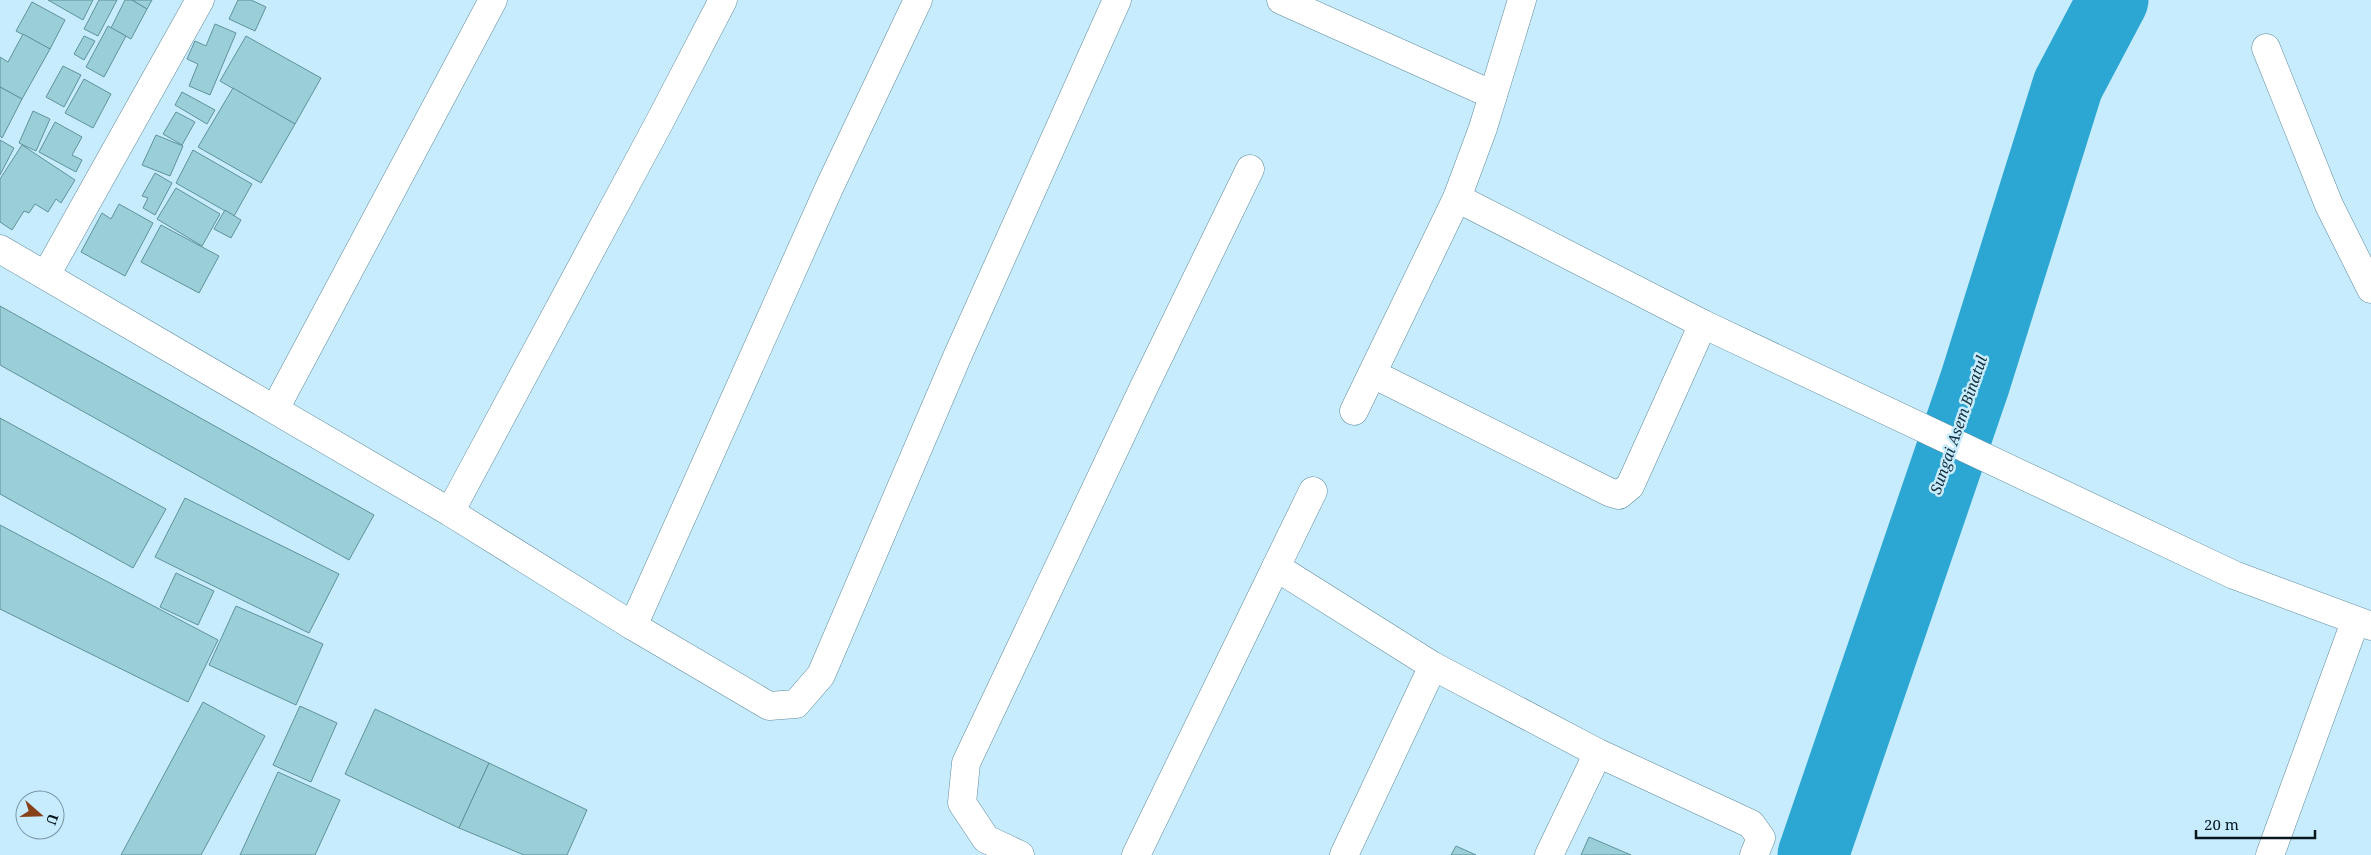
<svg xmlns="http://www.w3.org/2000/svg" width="2371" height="855" viewBox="0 0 2371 855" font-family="'Noto Serif',serif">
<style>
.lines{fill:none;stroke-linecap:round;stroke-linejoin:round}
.river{stroke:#2ca6d2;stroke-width:71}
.building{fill:#9acfd7;stroke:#5f929a}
.street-casing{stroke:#5e8a9d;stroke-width:29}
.street{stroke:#fff;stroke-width:28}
.labels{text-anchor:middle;stroke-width:5;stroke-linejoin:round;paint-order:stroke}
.water-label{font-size:15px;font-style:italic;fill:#142d37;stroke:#c7ecfd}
</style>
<rect width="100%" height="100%" fill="#c7ecfd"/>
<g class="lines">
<polyline class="river" points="1813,855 1975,382 2068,85 2113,0"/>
</g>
<g class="building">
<polygon points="48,0 93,0 83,20"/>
<polygon points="99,0 117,0 98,36 84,29"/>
<polygon points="125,0 132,0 147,9 131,39 111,28"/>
<polygon points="132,0 152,0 147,9"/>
<polygon points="238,0 251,0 266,7 255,31 229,19"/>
<polygon points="32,2 65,20 50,49 16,31"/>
<polygon points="215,24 236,33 210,95 189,86 198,64 187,59 195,41 206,46"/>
<polygon points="108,26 126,36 104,77 86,67"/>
<polygon points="23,34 50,49 22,99 0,87 0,57 8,62"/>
<polygon points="84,36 95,41 84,60 74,54"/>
<polygon points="246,36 321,78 295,124 220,81"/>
<polygon points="63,66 81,75 64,107 46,97"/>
<polygon points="84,79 111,94 93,128 65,113"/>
<polygon points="0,87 22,99 2,138 0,136"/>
<polygon points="233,88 295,124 261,183 198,147"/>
<polygon points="182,92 215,110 207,124 175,105"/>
<polygon points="33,111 50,119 36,151 19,143"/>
<polygon points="176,112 195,122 182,145 163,134"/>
<polygon points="55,122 82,137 72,155 82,160 76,172 39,152"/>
<polygon points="156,135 183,146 170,176 142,165"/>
<polygon points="0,140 14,148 0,175"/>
<polygon points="22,145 75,180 61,203 56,199 48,212 35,204 29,213 24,211 12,230 0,222 0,179"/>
<polygon points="193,150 252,184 234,216 176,183"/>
<polygon points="155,173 172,183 155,215 143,208 148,198 142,196"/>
<polygon points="176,188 220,214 202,246 157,219"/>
<polygon points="119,204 153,223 125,276 81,252 102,213 111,219"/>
<polygon points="225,210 241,220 231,238 214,229"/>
<polygon points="161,225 219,256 199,293 141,262"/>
<polygon points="0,306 374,515 349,560 0,365"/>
<polygon points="0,418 166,509 133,568 0,494"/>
<polygon points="185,498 339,574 309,633 155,557"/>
<polygon points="0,525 218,640 188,702 0,609"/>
<polygon points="176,573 214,591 198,625 160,607"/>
<polygon points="236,606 323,644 296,705 209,665"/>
<polygon points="203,702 265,736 201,855 121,855"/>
<polygon points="300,706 337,723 311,782 273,765"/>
<polygon points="375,709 489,763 459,828 345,774"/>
<polygon points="489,763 587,810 567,855 524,855 459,828"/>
<polygon points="278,772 340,800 315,855 240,855"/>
<polygon points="1589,837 1631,855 1581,855"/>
<polygon points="1456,846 1476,855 1451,855"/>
</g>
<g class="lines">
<g class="street-casing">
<g id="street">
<polyline points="1281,0 1493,95"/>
<polyline points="2266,48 2329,205 2371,289"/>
<polyline points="1457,198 1703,324 2234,575 2371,626"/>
<polyline points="0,249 450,512 633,626 769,706 796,704 821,675 957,357 1117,0"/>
<polyline points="46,275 200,0"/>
<polyline points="1373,374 1609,492 1619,495 1630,486 1703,324"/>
<polyline points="275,409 493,0"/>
<polyline points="1354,411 1457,198 1483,128 1522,0"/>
<polyline points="450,512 659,123 723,0"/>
<polyline points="1276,567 1313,491"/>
<polyline points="633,626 830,186 918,0"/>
<polyline points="1020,855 986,839 962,803 966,763 1143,389 1250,169"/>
<polyline points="1136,855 1276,567 1433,666 1598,753 1751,824 1761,838 1754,855"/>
<polyline points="1344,855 1433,666"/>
<polyline points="1549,855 1598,753"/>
<polyline points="2270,855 2355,622"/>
</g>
</g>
<use href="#street" class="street"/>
</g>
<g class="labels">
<g class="water-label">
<text transform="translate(1959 425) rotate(-71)" y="5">Sungai Asem Binatul</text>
</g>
</g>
<g transform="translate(40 815) rotate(110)"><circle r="24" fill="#c7ecfd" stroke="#7a97a4"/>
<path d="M0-4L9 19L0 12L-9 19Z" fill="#864118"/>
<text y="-8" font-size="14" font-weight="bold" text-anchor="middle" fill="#06171e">U</text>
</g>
<path d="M2196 830v8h119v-8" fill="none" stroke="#06171e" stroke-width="2.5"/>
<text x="2204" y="830" font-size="15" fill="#06171e" stroke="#c7ecfd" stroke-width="4" paint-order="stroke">20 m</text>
</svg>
